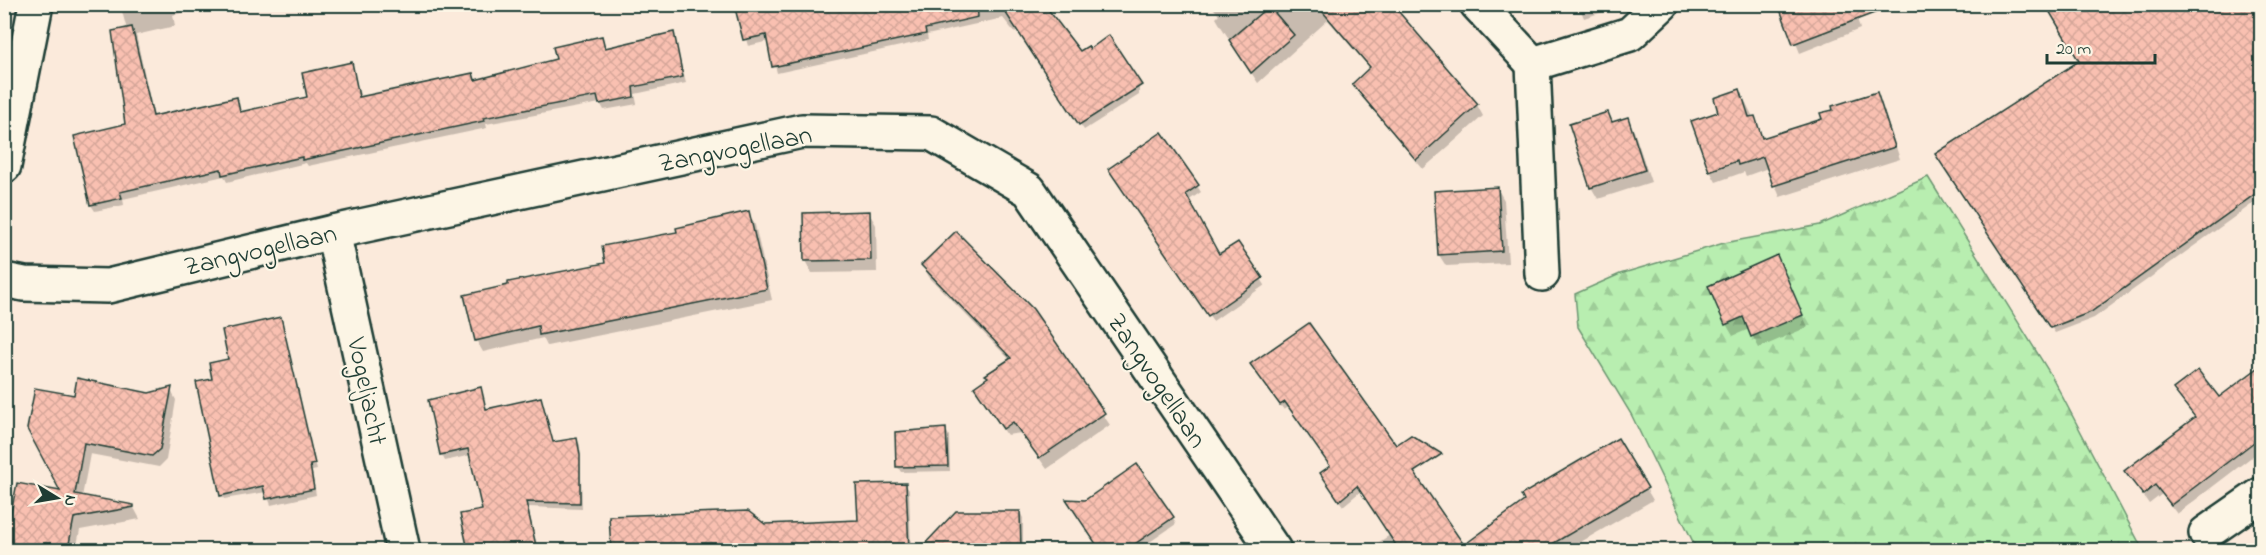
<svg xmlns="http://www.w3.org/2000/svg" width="2266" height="555" viewBox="0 0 2266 555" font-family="'Indie Flower',sans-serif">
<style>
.forest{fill:url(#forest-firs);stroke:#6c9672;stroke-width:1.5}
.shadow{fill:#0003}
.building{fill:url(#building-cross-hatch);stroke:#1f3d34;stroke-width:1.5}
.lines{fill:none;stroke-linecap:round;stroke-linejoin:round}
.street-casing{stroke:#1f3d34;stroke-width:38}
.street{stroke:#fcf5e5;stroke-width:33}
.labels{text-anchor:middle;stroke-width:4.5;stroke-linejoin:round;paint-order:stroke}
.street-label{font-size:27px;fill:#1f3d34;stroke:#fcf5e5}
</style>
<defs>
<pattern id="forest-firs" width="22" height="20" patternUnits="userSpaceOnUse" patternTransform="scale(1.5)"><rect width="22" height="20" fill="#b8eeb0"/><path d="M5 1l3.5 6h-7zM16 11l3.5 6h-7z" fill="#9ecd98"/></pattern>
<pattern id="building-cross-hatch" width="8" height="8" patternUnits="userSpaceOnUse" patternTransform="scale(1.5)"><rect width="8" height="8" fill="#f9c0b1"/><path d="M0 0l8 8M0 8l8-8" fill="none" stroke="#d5a699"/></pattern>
</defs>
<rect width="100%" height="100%" fill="#fbeadb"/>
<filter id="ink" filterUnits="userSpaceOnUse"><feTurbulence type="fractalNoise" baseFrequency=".0167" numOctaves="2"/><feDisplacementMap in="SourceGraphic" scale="12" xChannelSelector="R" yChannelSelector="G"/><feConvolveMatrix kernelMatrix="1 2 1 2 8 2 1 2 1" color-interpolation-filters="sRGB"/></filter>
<g filter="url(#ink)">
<polygon class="forest" points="1928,177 2051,375 2143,550 1697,550 1631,414 1578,327 1575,294 1620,274 1724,243 1820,225"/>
<g class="shadow">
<polygon points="120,4 195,4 196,9 173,15 175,26 136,35 154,117 236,99 242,113 309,99 351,64 361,98 473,74 477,81 557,60 601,38 606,49 673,34 686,83 635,94 637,104 604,110 600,103 486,124 487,128 308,166 306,163 227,182 224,176 123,199 124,205 95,211 91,205 127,125 127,30"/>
<polygon points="736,4 1050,4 1045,8 1080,53 1139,84 1139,95 1084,130 1019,30 1015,33 1003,18 927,35 928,40 777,73 769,41 748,46"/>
<polygon points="1210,4 1389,4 1477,105 1483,116 1423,169 1360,95 1354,84 1370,68 1328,20 1258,83 1222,28 1216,18 1219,15"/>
<polygon points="1578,4 1611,4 1612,9 1584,18"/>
<polygon points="1780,4 1853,4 1860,29 1800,53"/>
<polygon points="2262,4 2262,197 2094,318 2055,333 1941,160 2081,62"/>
<polygon points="1740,91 1764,139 1824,120 1835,111 1876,93 1882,105 1900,159 1780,197 1768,168 1746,176 1744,172 1716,182 1710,171 1720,113"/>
<polygon points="1608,113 1613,123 1627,119 1634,131 1651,182 1598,199 1591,187"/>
<polygon points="1162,134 1201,192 1188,201 1219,256 1238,244 1265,285 1213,321 1114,175"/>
<polygon points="1497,188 1504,200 1508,263 1446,266 1439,255"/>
<polygon points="749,213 755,225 772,300 547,346 543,338 483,352 476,340 606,264 679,233"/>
<polygon points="869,213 876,225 877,272 812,273 805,261"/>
<polygon points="1777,257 1808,327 1759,348 1749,329 1733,336 1726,324"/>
<polygon points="923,265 1031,310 1110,425 1047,469 1021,433 1007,435 983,399 1010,360 929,277"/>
<polygon points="280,319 317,470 312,471 316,495 271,505 266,492 224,499 221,493 214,380 230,360"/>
<polygon points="2262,366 2262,449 2177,514 2162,494 2149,504 2126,471 2195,418 2181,399 2219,399"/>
<polygon points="1255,370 1353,431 1431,550 1380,550 1376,544 1390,535 1361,491 1343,506 1325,480 1331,467 1289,407 1284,410"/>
<polygon points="170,389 176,400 166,460 159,467 90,454 82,497 133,506 140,519 80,530 76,550 8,550 6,547 62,493 75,397 149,394"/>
<polygon points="481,389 487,410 541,398 554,443 577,439 580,445 582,509 528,507 538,550 470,550 462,515 484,511 471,455 445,461 442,455"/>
<polygon points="946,430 949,436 950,471 901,472 897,466"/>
<polygon points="1617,440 1653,500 1567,550 1497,550 1491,543"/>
<polygon points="905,484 909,490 911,550 612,550 611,517 765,525 859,522"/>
<polygon points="1069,501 1086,501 1173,518 1176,524 1138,550 1101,550"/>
<polygon points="1020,512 1023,518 1023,550 921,550 957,513"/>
<polygon points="299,546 302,550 262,550"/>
</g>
<g class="building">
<polygon points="734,4 977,4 978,17 925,29 926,34 772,67 766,35 743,40"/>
<polygon points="1000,4 1044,4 1080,51 1088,46 1090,49 1109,35 1142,85 1079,125"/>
<polygon points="1316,4 1392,4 1478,104 1416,160 1352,84 1370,67"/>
<polygon points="1778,4 1889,4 1890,7 1793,44"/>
<polygon points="2045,4 2262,4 2262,189 2091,312 2050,328 1935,154 2079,61"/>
<polygon points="1269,6 1294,35 1251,73 1229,40"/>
<polygon points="132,27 153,116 237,97 240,112 307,97 302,73 352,62 359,97 473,73 475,80 556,59 553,47 602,36 605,48 674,32 683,77 633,87 634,97 599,104 597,96 483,118 484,121 302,160 302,157 222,175 221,169 120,192 122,198 90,205 74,136 125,124 112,31"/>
<polygon points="1740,89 1749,117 1755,116 1762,138 1822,119 1820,113 1833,110 1832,106 1877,92 1895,147 1773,186 1763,157 1738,165 1737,161 1709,171 1691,121 1718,112 1714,98"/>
<polygon points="1608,112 1612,122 1628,117 1645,170 1590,188 1569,124"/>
<polygon points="1162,132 1199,185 1186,194 1219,254 1238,242 1263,278 1208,316 1108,169"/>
<polygon points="1498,187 1502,251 1438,255 1434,191"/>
<polygon points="749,211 767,289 539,335 538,326 475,341 464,295 508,285 508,282 605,263 602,246 677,232 676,228"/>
<polygon points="870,211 871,260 804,261 803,213"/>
<polygon points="956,231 1033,309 1105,413 1039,458 1013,422 1003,429 974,387 988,377 985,375 1011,358 921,265"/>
<polygon points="1777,255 1803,315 1751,337 1743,317 1725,325 1708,286"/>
<polygon points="281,317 315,464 310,465 314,489 266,499 263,486 220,496 196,382 212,379 209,363 228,359 222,330"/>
<polygon points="1309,323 1396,445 1411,435 1442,454 1414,472 1464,545 1524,501 1521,495 1618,438 1648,488 1542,550 1399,550 1357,486 1339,501 1320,473 1330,466 1285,402 1280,405 1250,364"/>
<polygon points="2262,365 2262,436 2171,505 2155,485 2143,495 2124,471 2195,417 2173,389 2198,370 2219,397"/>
<polygon points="77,378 149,393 172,387 160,449 152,456 84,443 75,494 134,505 134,507 74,518 68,549 55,547 54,550 23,550 4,547 17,483 60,491 27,429 35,388 74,395"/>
<polygon points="481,387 486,409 541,397 553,442 577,438 580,455 580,503 526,502 537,550 468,550 460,514 482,510 468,449 440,455 428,400"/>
<polygon points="946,428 948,466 896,467 895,432"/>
<polygon points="1137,464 1174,517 1126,550 1100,550 1066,499 1085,500"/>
<polygon points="906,483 909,550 611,550 609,516 748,511 765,524 858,520 856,484"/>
<polygon points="956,511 1020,511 1021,550 919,550"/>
</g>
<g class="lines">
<g class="street-casing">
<g id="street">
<polyline points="1477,4 1533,64 1630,34 1662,4"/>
<polyline points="1533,64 1542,274"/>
<polyline points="4,166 36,4"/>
<polyline points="333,232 403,550"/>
<polyline points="4,280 24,284 108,286 333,232 802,131 931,133 1029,190 1274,550"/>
<polyline points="2206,533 2262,494"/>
</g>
</g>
<use href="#street" class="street"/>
</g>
</g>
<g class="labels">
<g class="street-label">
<text transform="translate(735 148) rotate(-11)" y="9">Zangvogellaan</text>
<text transform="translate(260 249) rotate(-13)" y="9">Zangvogellaan</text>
<text transform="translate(1158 380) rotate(56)" y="9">Zangvogellaan</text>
<text transform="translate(368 391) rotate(78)" y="9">Vogeljacht</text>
</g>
</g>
<rect width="2266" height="555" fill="none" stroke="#fcf5e5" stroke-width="24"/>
<rect x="12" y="12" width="2242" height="531" fill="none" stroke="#1f3d34" stroke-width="2" filter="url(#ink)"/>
<g transform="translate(57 498) rotate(101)" stroke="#fcf5e5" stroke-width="4.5" paint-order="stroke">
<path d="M0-4.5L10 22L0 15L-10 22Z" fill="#1f3d34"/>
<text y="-9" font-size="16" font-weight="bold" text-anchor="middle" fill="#1f3d34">N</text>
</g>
<path d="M2047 54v9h108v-9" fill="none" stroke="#1f3d34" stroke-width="3"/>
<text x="2056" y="54" font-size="18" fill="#1f3d34" stroke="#fcf5e5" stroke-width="4.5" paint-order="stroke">20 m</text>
</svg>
